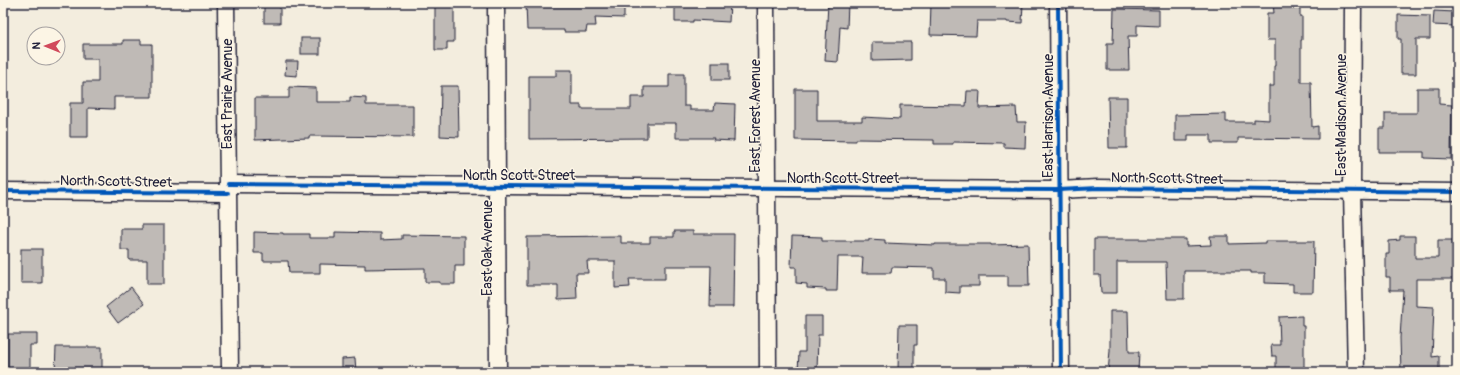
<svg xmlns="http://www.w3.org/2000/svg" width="1460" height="375" viewBox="0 0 1460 375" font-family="Pangolin,sans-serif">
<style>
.building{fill:#bfbab6;stroke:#22223b}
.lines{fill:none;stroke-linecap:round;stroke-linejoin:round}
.minor-casing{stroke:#22223b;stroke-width:19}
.minor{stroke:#fcf5e5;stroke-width:16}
.cycleway-casing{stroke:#fcf5e5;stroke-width:6}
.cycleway{stroke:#0057b8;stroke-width:4}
.labels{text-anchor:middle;stroke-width:3;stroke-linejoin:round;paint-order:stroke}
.street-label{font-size:14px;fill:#22223b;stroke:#fcf5e5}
</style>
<rect width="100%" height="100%" fill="#f3edde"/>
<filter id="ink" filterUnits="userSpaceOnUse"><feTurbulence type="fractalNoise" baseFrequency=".025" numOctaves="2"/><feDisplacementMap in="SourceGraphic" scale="8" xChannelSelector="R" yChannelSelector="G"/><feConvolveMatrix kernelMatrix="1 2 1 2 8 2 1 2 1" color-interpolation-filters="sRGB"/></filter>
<g filter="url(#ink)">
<g class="building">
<rect x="264" y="3" width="16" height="20"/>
<polygon points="435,3 454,4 454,42 447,42 447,50 435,50"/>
<polygon points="526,3 624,3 624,18 595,17 596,26 587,26 586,32 564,32 564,30 527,30"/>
<polygon points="675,3 730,3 729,22 693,20 693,22 675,22"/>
<polygon points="828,3 848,3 847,28 840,27 838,62 825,61"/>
<polygon points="931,3 1023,3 1022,23 1007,22 1007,21 977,21 976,36 930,35"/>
<polygon points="1273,3 1300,3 1300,16 1302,16 1302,40 1301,40 1301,82 1311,82 1312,127 1318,126 1318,139 1238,138 1238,143 1211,143 1211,135 1188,135 1188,141 1175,141 1175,115 1226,114 1226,122 1254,122 1254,119 1269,120 1269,86 1274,86 1274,66 1275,66 1275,40 1267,40 1267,13 1274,13"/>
<polygon points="1114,9 1159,10 1159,26 1137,25 1137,36 1128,36 1129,70 1107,70 1107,43 1113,43"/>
<polygon points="1434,11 1455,12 1454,26 1433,25"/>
<polygon points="1398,15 1430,16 1430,39 1416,39 1416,74 1401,74 1401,39 1398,39"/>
<rect x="301" y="38" width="19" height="16"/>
<polygon points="123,40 141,40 141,44 152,44 152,97 114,97 114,109 88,108 88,137 70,137 70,103 83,103 83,82 98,82 98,59 83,59 83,44 123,44"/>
<polygon points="872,42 911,42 911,60 872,61"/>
<polygon points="286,61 298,61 297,76 285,75"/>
<rect x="712" y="63" width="17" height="17"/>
<polygon points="556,70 572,70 572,105 581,105 581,109 631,109 631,97 644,97 644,87 669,87 669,74 684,74 684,106 690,106 690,110 714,110 715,103 735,104 734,141 713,140 714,138 676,138 676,123 647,123 647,138 529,139 529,76 556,76"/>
<polygon points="441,86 458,86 459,137 440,136"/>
<polygon points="289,87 316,88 316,102 350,102 350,97 366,98 366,105 413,105 413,137 309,136 309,138 255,140 255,98 289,98"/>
<polygon points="1417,88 1439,88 1439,104 1452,105 1451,159 1424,158 1424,152 1379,152 1379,128 1385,128 1385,113 1417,113"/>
<polygon points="795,89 817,89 817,121 862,121 862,117 900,119 900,105 966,106 967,91 980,91 979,108 1016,107 1017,122 1026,122 1025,148 1004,147 1004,143 953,142 953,144 934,144 934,140 856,139 856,141 795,140"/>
<polygon points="1108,97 1127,97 1127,148 1109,148"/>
<polygon points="142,225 164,225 164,284 147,284 147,260 129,260 129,250 121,250 121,229 142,229"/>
<polygon points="674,231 693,231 693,234 734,234 733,307 710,307 711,266 665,266 665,279 629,279 630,287 615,288 615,261 587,261 588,273 576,273 577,299 558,300 558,285 527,285 527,237 621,236 621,243 650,243 650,237 674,237"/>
<polygon points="254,232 283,233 283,234 309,234 309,238 335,238 335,232 380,233 380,240 402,239 402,235 464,236 464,266 455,266 455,284 440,284 440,282 425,282 425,268 365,269 365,265 320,264 320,273 289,273 288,261 263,261 263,253 254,253"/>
<polygon points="792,236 822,237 822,241 869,241 869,239 885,240 885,243 935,245 935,244 991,244 991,245 1028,244 1029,286 1008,286 1008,276 979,276 979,286 960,286 960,293 945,292 945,278 934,278 934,268 892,267 891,273 862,273 863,257 838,257 837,291 826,291 826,289 807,288 807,284 796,283 796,267 791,267"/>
<polygon points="1210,236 1229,236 1229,244 1265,243 1265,241 1314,241 1313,292 1293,292 1293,284 1265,283 1265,273 1251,273 1251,271 1184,271 1184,299 1167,299 1166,262 1117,262 1117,293 1101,293 1100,275 1094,275 1094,239 1186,239 1186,246 1211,245"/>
<polygon points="1400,236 1415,236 1415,258 1438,258 1438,240 1457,240 1457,279 1416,279 1416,306 1434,307 1432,357 1439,356 1439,372 1401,372 1400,338 1403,290 1390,290 1390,277 1386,277 1386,254 1389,254 1389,241 1400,240"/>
<rect x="21" y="249" width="21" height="34"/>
<polygon points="131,287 144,304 118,323 106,307"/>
<polygon points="1110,311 1128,311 1129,352 1139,352 1138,372 1108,372 1110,351"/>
<polygon points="805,316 822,316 822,335 818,335 817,372 798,372 799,352 805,352"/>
<polygon points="1302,316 1302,326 1304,326 1304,372 1276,372 1276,356 1272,356 1271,345 1280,345 1279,317"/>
<polygon points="899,325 917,325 917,345 914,345 914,371 898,371"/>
<polygon points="8,334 37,334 37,345 30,345 30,372 8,372"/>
<polygon points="56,347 102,347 102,372 55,372"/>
<polygon points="355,358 356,372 342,372 342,359"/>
</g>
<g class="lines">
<g class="minor-casing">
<g id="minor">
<polyline points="226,3 230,372"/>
<polyline points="496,3 498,372"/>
<polyline points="766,3 768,372"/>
<polyline points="1058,3 1061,372"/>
<polyline points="1353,3 1352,191 1356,372"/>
<polyline points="228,184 1059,190 1098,188 1457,192"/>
<polyline points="3,191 228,193"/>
</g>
</g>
<use href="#minor" class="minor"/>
<g class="cycleway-casing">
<g id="cycleway">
<polyline points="1058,3 1061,372"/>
<polyline points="228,184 1059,190 1098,188 1457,192"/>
<polyline points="3,191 228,193"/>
</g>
</g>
<use href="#cycleway" class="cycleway"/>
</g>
</g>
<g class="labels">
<g class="street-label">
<text transform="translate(227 94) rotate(-90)" y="5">East Prairie Avenue</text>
<text transform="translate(1341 115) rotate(-90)" y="5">East Madison Avenue</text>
<text transform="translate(755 116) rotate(-90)" y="5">East Forest Avenue</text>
<text transform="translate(1048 116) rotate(-90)" y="5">East Harrison Avenue</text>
<text x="519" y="180">North Scott Street</text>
<text x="843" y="183">North Scott Street</text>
<text transform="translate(1167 178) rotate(1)" y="5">North Scott Street</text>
<text transform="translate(116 181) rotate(1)" y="5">North Scott Street</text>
<text transform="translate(487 248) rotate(-90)" y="5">East Oak Avenue</text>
</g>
</g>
<rect width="1460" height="375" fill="none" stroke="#fcf5e5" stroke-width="16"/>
<rect x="8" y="8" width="1444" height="359" fill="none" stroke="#22223b" stroke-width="1.5" filter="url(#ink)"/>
<g transform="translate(46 46) rotate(271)"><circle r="19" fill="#fcf5e5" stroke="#a5a1a1"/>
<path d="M0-3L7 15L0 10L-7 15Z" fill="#d1495b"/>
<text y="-6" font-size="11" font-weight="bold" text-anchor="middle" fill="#22223b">N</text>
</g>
</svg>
